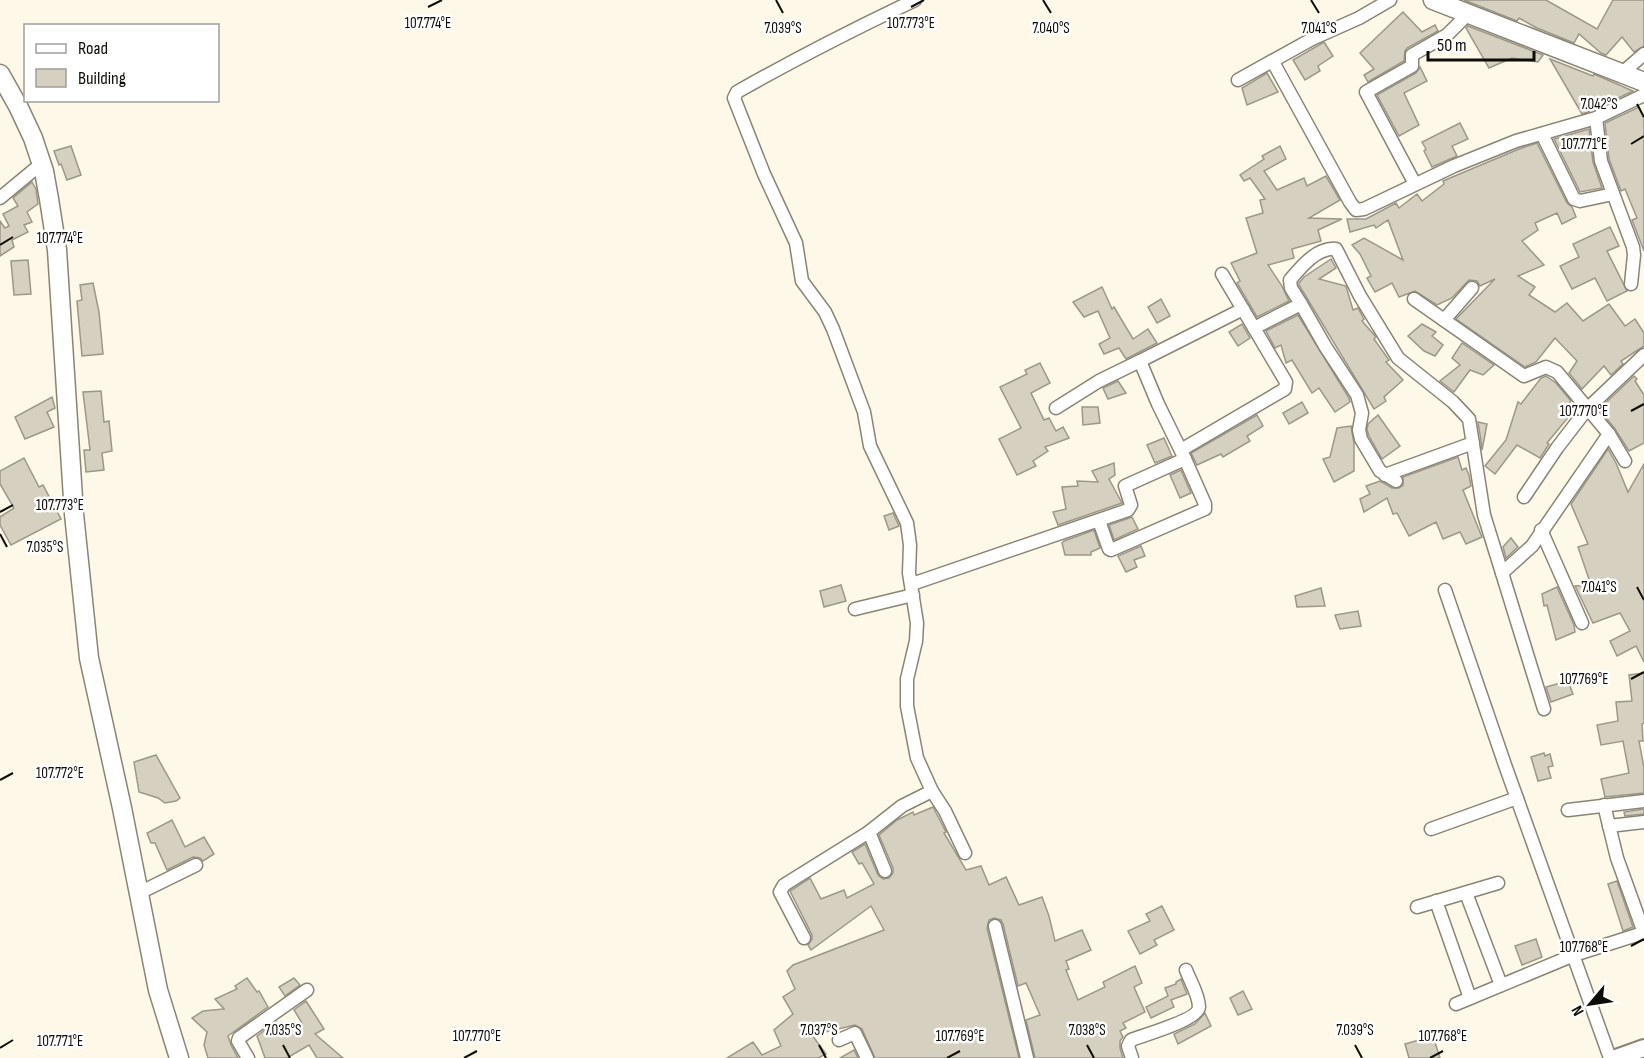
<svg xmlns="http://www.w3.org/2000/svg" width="1644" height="1058" viewBox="0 0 1644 1058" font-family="'Sofia Sans Condensed',sans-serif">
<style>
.building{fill:#d5d0c0;stroke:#9c9788;stroke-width:1.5}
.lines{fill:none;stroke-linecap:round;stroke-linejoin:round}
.street-casing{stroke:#898475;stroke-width:15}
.secondary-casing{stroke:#898475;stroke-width:20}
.primary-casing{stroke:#898475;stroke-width:21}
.street{stroke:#fff;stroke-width:12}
.secondary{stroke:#fff;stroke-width:16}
.primary{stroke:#fff;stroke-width:18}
.ticks{fill:none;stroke:#0e0c07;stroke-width:2}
.ticks-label{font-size:15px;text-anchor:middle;fill:#0e0c07;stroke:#fff;stroke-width:5;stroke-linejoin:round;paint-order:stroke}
</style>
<rect width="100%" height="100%" fill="#fef8e8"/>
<g class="building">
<polygon points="1464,0 1546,0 1597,29 1613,0 1644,0 1644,46 1634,52 1622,37 1606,55 1601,53 1579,34 1574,43 1537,28 1519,18 1517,21"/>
<polygon points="1403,12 1422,32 1435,25 1438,31 1407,48 1405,51 1404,61 1368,82 1364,75 1374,69 1360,53"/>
<polygon points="1468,26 1543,55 1538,62 1512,58 1489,68 1466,28"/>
<polygon points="1324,42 1333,56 1318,66 1320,71 1305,80 1293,60"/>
<polygon points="1550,59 1593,76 1594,74 1633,91 1593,110 1582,114"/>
<polygon points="1420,67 1427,81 1404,93 1419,125 1399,136 1377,95 1416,73"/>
<polygon points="1267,73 1278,92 1247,105 1242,88"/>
<polygon points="1639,107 1644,119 1644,251 1632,220 1637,218 1625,189 1621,191 1609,159 1605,123"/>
<polygon points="1460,123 1468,139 1452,146 1457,156 1432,167 1424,151 1426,149 1422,142"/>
<polygon points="1589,129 1593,162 1602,188 1580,192 1554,139"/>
<polygon points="1537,143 1567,203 1572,207 1576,217 1562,224 1557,213 1535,223 1538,230 1522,241 1544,265 1518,276 1535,287 1529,295 1555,312 1567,303 1583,321 1609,304 1625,326 1635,319 1644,333 1644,346 1621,361 1623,364 1611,375 1604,366 1582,389 1569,373 1577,361 1555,338 1536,362 1525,367 1456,319 1495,279 1480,286 1477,281 1469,280 1452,298 1437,305 1415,291 1399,297 1392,283 1375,292 1367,278 1371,276 1360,254 1352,245 1364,238 1403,260 1388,220 1376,228 1374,225 1350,232 1347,219 1366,219 1396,203 1399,208 1417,194 1422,201 1444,184 1443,181 1519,149"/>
<polygon points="71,146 81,175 67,180 61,164 59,165 54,151"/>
<polygon points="1280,146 1286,159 1264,171 1277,190 1304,178 1307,186 1326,176 1340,200 1309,218 1342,219 1318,230 1321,241 1292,249 1294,258 1268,265 1282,286 1289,301 1257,317 1237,283 1240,281 1231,263 1257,253 1246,218 1263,213 1260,200 1265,199 1250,178 1244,181 1240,175 1264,159 1262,156"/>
<polygon points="32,182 36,189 38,204 27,212 32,222 24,225 28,232 12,240 14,247 0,256 0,221 5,228 9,226 3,214 18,206 13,198"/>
<polygon points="1610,227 1619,246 1607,251 1627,291 1607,301 1595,278 1572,289 1560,266 1579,257 1573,244"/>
<polygon points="1331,259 1336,268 1319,279 1346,286 1353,310 1358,308 1364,319 1362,321 1376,337 1374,339 1389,360 1386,362 1403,380 1384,397 1386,401 1374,409 1299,285 1299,283 1304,277"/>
<polygon points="28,260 31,294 14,295 11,261"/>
<polygon points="93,283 99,312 103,354 82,356 77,301 82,300 80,285"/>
<polygon points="1102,287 1112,309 1114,307 1133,339 1148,329 1157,343 1126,359 1119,348 1104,354 1099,344 1110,338 1098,311 1084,317 1073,302"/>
<polygon points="1161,299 1170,316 1157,323 1148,307"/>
<polygon points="1298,315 1349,398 1350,402 1335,412 1319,388 1312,393 1292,360 1286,363 1281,345 1275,348 1266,331"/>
<polygon points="1242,324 1250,338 1238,346 1229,332"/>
<polygon points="1422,324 1436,332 1432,336 1443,345 1435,356 1424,351 1408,336"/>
<polygon points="1462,343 1494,365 1483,375 1470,370 1454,392 1440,381 1460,365 1452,358"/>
<polygon points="1040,363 1050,383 1031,393 1044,420 1049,418 1056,431 1063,427 1069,438 1045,447 1048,451 1033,461 1036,466 1017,475 999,439 1021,428 1000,387 1027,374 1025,370"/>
<polygon points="1546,376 1556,383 1571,401 1569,403 1576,408 1547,443 1549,444 1540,458 1517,445 1495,474 1485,466 1506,440 1518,402 1521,404 1541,378"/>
<polygon points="1634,376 1637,379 1635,381 1644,395 1644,443 1629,451 1615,429 1599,409"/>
<polygon points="1118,381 1126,393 1108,399 1103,388"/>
<polygon points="101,391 104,422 109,421 112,451 102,453 104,470 86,472 84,450 90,450 83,392"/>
<polygon points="52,397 55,408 47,412 54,427 25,439 15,417"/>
<polygon points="1302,402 1308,413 1289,424 1283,413"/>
<polygon points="1082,407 1098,407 1100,423 1083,425"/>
<polygon points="1257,415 1263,426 1247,436 1250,441 1223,457 1221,454 1197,465 1191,453"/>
<polygon points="1378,415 1400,446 1382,459 1369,436 1367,430 1368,424"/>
<polygon points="1478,422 1487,424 1482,450 1481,441"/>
<polygon points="1351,426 1354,443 1354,471 1334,482 1323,459 1330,457 1337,428"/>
<polygon points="1164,438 1172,456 1155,463 1147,445"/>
<polygon points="1608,449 1616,463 1628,492 1644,464 1644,662 1636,646 1617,656 1610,641 1630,631 1620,613 1593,623 1575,586 1591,585 1578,547 1588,544 1571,504"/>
<polygon points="1458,457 1462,470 1466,468 1469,475 1471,486 1463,490 1482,537 1466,544 1460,532 1443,539 1436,522 1409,536 1397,513 1393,514 1387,498 1364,512 1360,499 1370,494 1366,486 1380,481 1392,488 1399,488 1403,485 1403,477"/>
<polygon points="24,458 39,487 43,485 61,519 11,545 0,525 0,517 14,508 0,484 0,471"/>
<polygon points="1114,463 1115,475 1109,479 1122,503 1058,525 1053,512 1066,509 1062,487 1078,486 1077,481 1098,482 1092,471"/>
<polygon points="1181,470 1191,493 1180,498 1170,475"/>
<polygon points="893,513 899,526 889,530 884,516"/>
<polygon points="1132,517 1138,529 1114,540 1109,525"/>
<polygon points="1094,530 1100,548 1091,552 1091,555 1065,555 1062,543 1064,541"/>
<polygon points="1511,538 1518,547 1506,558 1503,547"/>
<polygon points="1141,546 1145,556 1134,560 1137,567 1126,572 1118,556"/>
<polygon points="841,585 846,601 824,607 820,591"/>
<polygon points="1557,587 1574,625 1575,632 1556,640 1547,605 1544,606 1542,594"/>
<polygon points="1321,588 1325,606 1297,607 1295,596"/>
<polygon points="1358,611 1361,626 1340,629 1335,615"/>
<polygon points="1644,673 1644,723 1642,724 1643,741 1639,741 1644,768 1644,793 1605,797 1601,779 1629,773 1623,741 1601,745 1597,725 1618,721 1616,702 1632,701 1629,675"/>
<polygon points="1568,681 1573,694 1551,702 1546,687"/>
<polygon points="1544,753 1545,756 1550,754 1553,766 1548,767 1551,778 1538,781 1531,757"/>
<polygon points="156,755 180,798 176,801 165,803 158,798 139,792 134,762"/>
<polygon points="933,807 946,832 944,833 966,870 981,866 989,885 1006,877 1019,905 1042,897 1049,916 1055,941 1082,930 1091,950 1066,961 1069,969 1066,970 1078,1000 1105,987 1103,982 1135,966 1142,983 1134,987 1145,1012 1123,1023 1126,1028 1120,1031 1123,1037 1120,1041 1120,1048 1123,1058 1035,1058 1026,1020 1040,1015 1026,983 1018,986 1003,924 1001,920 994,918 989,920 987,928 1019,1058 875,1058 862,1029 855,1025 812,1035 826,1054 818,1058 727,1058 753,1042 762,1055 781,1046 774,1030 793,1014 783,997 795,989 787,971 793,965 884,930 871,906 811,950 808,945 812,939 812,935 790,891 810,878 821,899 844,890 847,898 874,884 862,863 859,864 852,852 865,844 878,875 883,879 889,878 893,873 893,868 879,835 897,820 913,812 914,815"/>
<polygon points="1644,809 1644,814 1625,816 1624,812"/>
<polygon points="172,820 185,847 204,837 214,854 203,861 200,858 193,857 167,870 155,843 151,843 147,833"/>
<polygon points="1617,881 1633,927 1623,931 1608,884"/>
<polygon points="1162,906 1174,930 1154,940 1157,945 1140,954 1128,931 1150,921 1146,914"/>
<polygon points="1536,939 1542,957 1522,965 1515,946"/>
<polygon points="247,978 257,992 259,991 268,1007 228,1036 231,1045 238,1058 208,1058 204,1045 207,1032 192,1018 203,1011 224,1009 215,999 237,989 235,986"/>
<polygon points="294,978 300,985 285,996 279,987"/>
<polygon points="1181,979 1187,994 1171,1000 1174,1007 1151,1018 1146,1007 1168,996 1165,988 1176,984 1176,982"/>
<polygon points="1243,991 1252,1009 1238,1015 1230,998"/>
<polygon points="306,1001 324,1029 315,1034 343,1058 317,1058 309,1045 287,1058 265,1058 257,1036 276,1022 284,1036 302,1023 294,1010"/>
<polygon points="1205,1013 1211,1026 1178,1044 1174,1034 1195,1024"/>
<polygon points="1433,1036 1440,1058 1409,1058 1405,1044"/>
<polygon points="854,1050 858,1058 840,1058"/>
</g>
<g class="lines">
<g class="street-casing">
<g id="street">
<path d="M915,0C854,29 795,59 737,92L734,98L764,174L796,243L802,281L825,312L833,329L864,412L870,446L907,523L910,545L909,573L917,623L916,641L907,679V706L917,758L932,791L945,811L965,853"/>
<polyline points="1273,62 1350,202 1356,210 1364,209 1454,166 1516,141 1596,118 1644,95"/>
<polyline points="1622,73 1644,54"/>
<polyline points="1238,80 1312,39 1359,18 1390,0"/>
<polyline points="1596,118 1601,161 1633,247 1634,255 1631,284"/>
<polyline points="1542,134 1574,199 1580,201 1613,194"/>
<polyline points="1415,184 1366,92 1412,66 1412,55 1447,35 1468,14"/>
<polyline points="0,198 41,164"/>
<polyline points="1222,274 1254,328 1301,304 1325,346 1357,395 1362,413 1359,430 1361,439 1380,471 1396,481"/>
<polyline points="1414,299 1524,376 1546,367 1557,372 1609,434 1625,461"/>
<path d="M1301,304L1291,288L1290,280C1301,267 1317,247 1336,249L1360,296L1398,358L1453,402L1469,419L1484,515L1502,573"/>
<polyline points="1444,320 1472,288"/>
<polyline points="1140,361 1243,309"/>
<polyline points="1181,450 1285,389 1286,382 1254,328"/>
<polyline points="1385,475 1473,443"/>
<polyline points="1524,497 1557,448 1587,409 1644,355"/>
<polyline points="1099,521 1109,549 1111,550 1205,509 1205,504 1185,459"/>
<polyline points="1541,530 1582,623"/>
<polyline points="912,584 1128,510 1131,505 1125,486 1185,459 1158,404 1140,361 1099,381 1056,408"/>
<polyline points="1445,590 1505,765 1610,1058"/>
<polyline points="855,609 913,595"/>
<polyline points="1544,709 1502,573 1532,546 1609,434"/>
<polyline points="1604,805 1617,858 1644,933"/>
<polyline points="1568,810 1644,801"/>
<polyline points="1609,826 1644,822"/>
<polyline points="1431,829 1517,798"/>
<polyline points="885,871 869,832 902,806 932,791"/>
<polyline points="139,893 196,865"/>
<polyline points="1466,893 1501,985"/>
<polyline points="1436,901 1470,998"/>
<polyline points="1417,907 1498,883"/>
<polyline points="995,926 1027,1058"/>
<polyline points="804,938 780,892 784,885 869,832"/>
<polyline points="1456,1004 1574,955 1643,933"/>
<polyline points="839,1040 855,1033 867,1058"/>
<polyline points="248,1058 238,1041 239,1038 307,990"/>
<path d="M1132,1058L1128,1046L1131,1040C1144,1035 1198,1020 1199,1007C1199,995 1190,981 1186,970"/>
</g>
</g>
<g class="secondary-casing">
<polyline id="secondary" points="1616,1058 1644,1048"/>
</g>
<g class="primary-casing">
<g id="primary">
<polyline points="1433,0 1644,82"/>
<polyline points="0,74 18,106 33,138 44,171 49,199 57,250 74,514 89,658 122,808 158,990 179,1058"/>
</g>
</g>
<use href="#street" class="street"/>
<use href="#secondary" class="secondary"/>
<use href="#primary" class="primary"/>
</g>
<path class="ticks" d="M776,0L783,13M1043,0L1051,13M1311,0L1319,13M428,7L442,0M911,7L924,0M1637,104L1644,117M1631,144L1644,136M0,245L13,237M1631,411L1644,404M0,512L13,505M0,534L7,547M1637,587L1644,600M1631,679L1644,672M0,780L13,773M1631,946L1644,939M283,1045L290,1058M819,1045L826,1058M1087,1045L1094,1058M1355,1045L1362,1058M0,1048L13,1040M464,1058L477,1051M947,1058L960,1051M1430,1058L1443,1051"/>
<g class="ticks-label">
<text x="428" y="28">107.774°E</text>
<text x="911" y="28">107.773°E</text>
<text x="783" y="33">7.039°S</text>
<text x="1051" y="33">7.040°S</text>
<text x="1319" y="33">7.041°S</text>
<text x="1599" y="109">7.042°S</text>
<text x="1584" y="149">107.771°E</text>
<text x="60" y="243">107.774°E</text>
<text x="1584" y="416">107.770°E</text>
<text x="60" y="510">107.773°E</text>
<text x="45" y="552">7.035°S</text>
<text x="1599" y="592">7.041°S</text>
<text x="1584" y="684">107.769°E</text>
<text x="60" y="778">107.772°E</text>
<text x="1584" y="952">107.768°E</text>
<text x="283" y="1035">7.035°S</text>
<text x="819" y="1035">7.037°S</text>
<text x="1087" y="1035">7.038°S</text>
<text x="1355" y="1035">7.039°S</text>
<text x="477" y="1041">107.770°E</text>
<text x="960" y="1041">107.769°E</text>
<text x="1443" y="1041">107.768°E</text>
<text x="60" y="1046">107.771°E</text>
</g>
<rect x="24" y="24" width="195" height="78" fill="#ffffff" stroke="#9f9e9c" stroke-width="1.5"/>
<rect x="36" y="44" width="30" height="9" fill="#ffffff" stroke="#9f9e9c" stroke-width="1.5"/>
<text x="78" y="54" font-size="18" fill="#0e0c07">Road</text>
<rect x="36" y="69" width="30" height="18" fill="#d5d0c0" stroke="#9f9e9c" stroke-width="1.5"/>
<text x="78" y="84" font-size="18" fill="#0e0c07">Building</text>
<g transform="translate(1590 1004) rotate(241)" stroke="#ffffff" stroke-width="4.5" paint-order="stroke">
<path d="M0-4.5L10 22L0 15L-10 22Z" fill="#0e0c07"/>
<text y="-9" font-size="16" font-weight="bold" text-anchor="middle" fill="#0e0c07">N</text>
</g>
<path d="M1428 51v9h106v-9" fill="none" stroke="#0e0c07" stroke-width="3"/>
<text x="1437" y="51" font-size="18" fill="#0e0c07" stroke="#ffffff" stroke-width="4.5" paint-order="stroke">50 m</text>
</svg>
